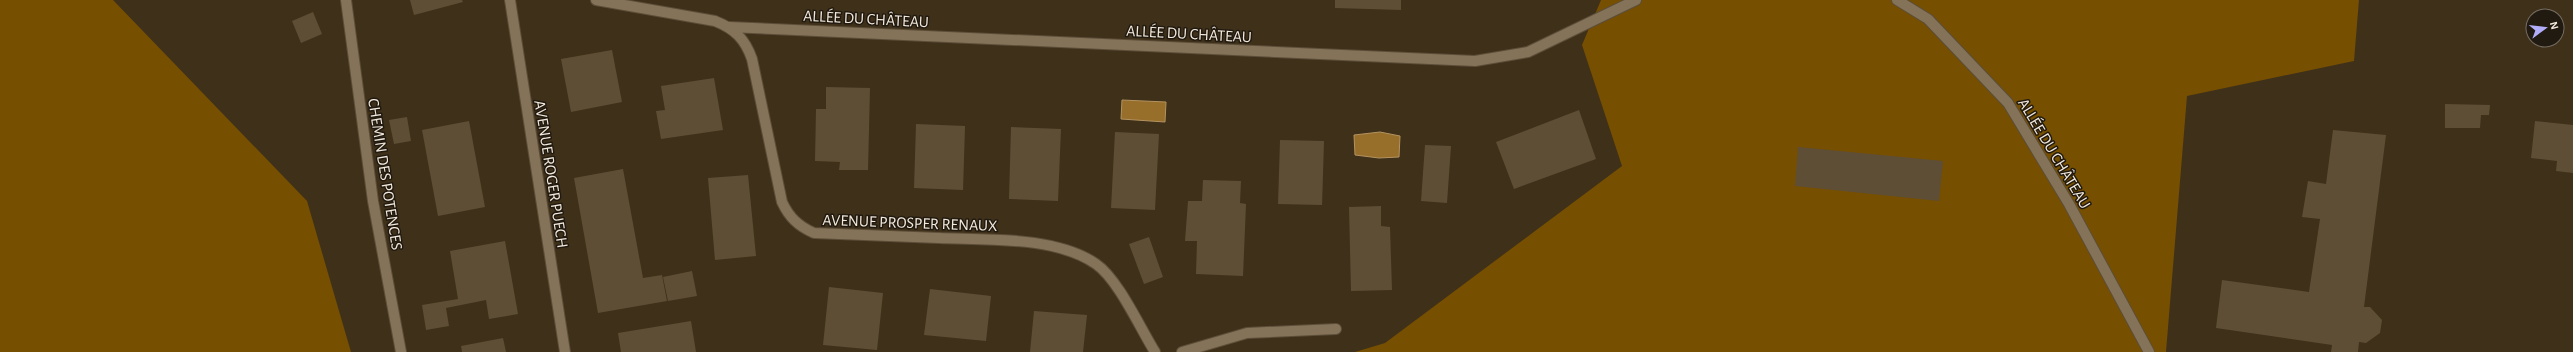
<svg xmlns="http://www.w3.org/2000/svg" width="2573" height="352" viewBox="0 0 2573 352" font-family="'Alegreya Sans',sans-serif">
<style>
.green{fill:#764f00}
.water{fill:#976e2a;stroke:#b3935f}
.building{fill:#5e4e36}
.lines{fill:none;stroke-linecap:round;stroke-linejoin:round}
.minor-casing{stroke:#5c4e39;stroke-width:12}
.minor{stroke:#857359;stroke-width:10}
.labels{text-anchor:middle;stroke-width:3;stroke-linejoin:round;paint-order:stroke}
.street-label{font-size:16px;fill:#f3e9dc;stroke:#211a10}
</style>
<rect width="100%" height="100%" fill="#3f301a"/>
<g class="green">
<polygon points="0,0 113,0 307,201 351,352 0,352"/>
<polygon points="1601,0 2359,0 2354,61 2187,96 2166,352 1355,352 1385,343 1622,166 1582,45"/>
</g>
<g class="water">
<polygon points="1122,100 1166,102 1165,122 1121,119"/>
<polygon points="1380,132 1400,136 1399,157 1379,158 1355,155 1354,135"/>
</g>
<g class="building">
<polygon points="410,0 462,0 463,2 414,15"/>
<polygon points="1335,0 1401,0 1401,10 1335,8"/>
<polygon points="313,12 322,34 301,43 292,21"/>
<polygon points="612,50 622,102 571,112 561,59"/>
<polygon points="714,78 723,130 661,139 656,111 665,110 661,86"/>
<polygon points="826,87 870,88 868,170 839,170 840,162 815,161 816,109 826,109"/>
<polygon points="2445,104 2490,105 2489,115 2481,115 2480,128 2445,128"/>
<polygon points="1579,110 1596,159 1514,189 1496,142"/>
<polygon points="407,117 411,141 394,144 389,120"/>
<polygon points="469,121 485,207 438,216 422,130"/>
<polygon points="2535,121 2573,125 2573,173 2556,171 2557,161 2531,158"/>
<polygon points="916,124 965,126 963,190 914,188"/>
<polygon points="1011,127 1061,129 1058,201 1009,199"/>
<polygon points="2333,130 2386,135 2364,307 2370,307 2382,320 2380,333 2366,343 2359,342 2358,352 2331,352 2332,345 2216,328 2222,280 2309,292 2320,219 2302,217 2308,181 2326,184"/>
<polygon points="1115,132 1159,134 1155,210 1111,208"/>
<polygon points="1280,140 1324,141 1322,205 1278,204"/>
<polygon points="1425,145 1451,146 1447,203 1421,201"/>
<polygon points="1798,147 1943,161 1939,201 1795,186"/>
<polygon points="623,169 643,278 662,275 667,301 598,313 574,178"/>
<polygon points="748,175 756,256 715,260 708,178"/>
<polygon points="1203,180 1241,181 1240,203 1246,204 1243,276 1196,274 1197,241 1185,241 1188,201 1202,201"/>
<polygon points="1381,206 1381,226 1390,227 1392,290 1351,291 1349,207"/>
<polygon points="1149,237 1163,277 1144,284 1129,244"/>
<polygon points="505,241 518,314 489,319 486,300 446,308 449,326 426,330 422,305 458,299 450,251"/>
<polygon points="692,271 697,296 668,301 663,277"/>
<polygon points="829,287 883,293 877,350 823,345"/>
<polygon points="930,289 991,296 986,341 924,335"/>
<polygon points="1034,311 1087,315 1083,352 1030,352"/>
<polygon points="691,321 696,352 621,352 618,333"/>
<polygon points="503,338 506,352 462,352 461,346"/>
</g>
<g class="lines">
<g class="minor-casing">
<g id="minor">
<polyline points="346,0 373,201 401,352"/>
<polyline points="510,0 565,352"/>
<path d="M596,0L715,21C735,29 745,39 752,59L782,202C789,217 798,226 814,233C856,235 897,236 939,238C986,240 1056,236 1096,264C1118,279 1140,328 1155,352"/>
<polyline points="1897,0 1928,19 2008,103 2069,204 2149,352"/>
<polyline points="729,27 1475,61 1528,52 1636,0"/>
<polyline points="1182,352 1247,333 1336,329"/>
</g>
</g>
<use href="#minor" class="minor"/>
</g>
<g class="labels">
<g class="street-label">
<text transform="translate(866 18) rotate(3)" y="6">ALLÉE DU CHÂTEAU</text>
<text transform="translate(1189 33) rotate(3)" y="6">ALLÉE DU CHÂTEAU</text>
<text transform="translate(2055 153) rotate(59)" y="6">ALLÉE DU CHÂTEAU</text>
<text transform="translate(386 174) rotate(81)" y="6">CHEMIN DES POTENCES</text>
<text transform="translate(552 174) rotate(81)" y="6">AVENUE ROGER PUECH</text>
<text transform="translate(910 222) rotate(2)" y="6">AVENUE PROSPER RENAUX</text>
</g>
</g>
<g transform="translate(2545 28) rotate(75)"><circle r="19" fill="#211a10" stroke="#756d62"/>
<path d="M0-3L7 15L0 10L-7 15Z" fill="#b2adfa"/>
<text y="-6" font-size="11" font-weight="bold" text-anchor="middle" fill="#f3e9dc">N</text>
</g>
</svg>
